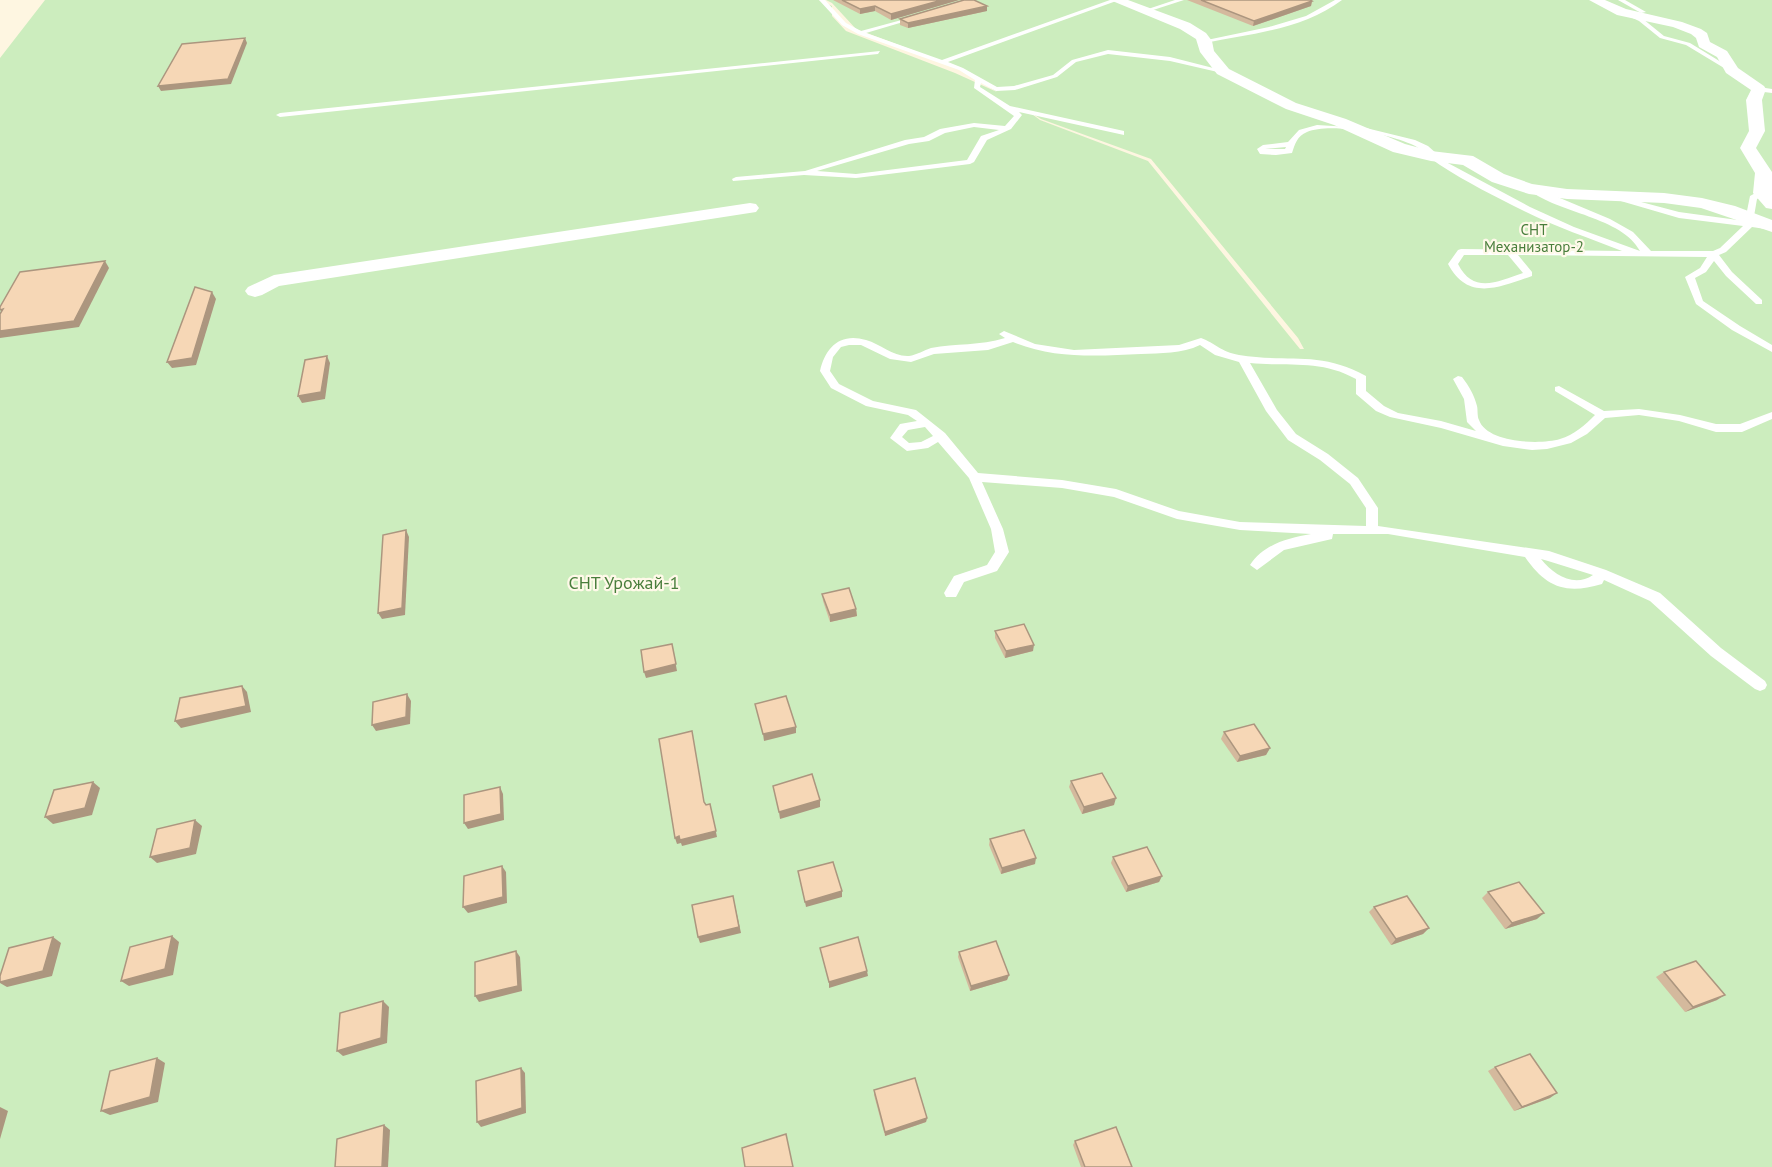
<svg xmlns="http://www.w3.org/2000/svg" width="1772" height="1167" viewBox="0 0 1772 1167" font-family="'PT Sans',sans-serif">
<style>
.green{fill:#ccedbe;fill-rule:evenodd}
.lines{fill:none;stroke-linecap:round;stroke-linejoin:round}
.service{fill:#fff;fill-rule:evenodd}
.minor{fill:#fff;fill-rule:evenodd}
.wall{fill:#d4b99d}
.shaded-wall{fill:#ac967f}
.building{fill:#f6d7b6;stroke:#ac967f;stroke-width:1.5}
.labels{text-anchor:middle;stroke-width:4.5;stroke-linejoin:round;paint-order:stroke}
.far-park-label{font-size:15px;fill:#497e3c;stroke:#fff9e9}
.park-label{font-size:18px;fill:#497e3c;stroke:#fff9e9}
</style>
<rect width="100%" height="100%" fill="#fef6e1"/>
<path class="green" d="M45,0H819L832,6V16L846,31L955,73L997,92L963,69L856,29L832,3L826,0H1772V1167H0V58ZM1028,111L1041,119L1151,159L1298,338L1304,349H1300L1148,161L1040,120Z"/>
<g class="lines">
<g class="service">
<path d="M819,0H825L846,23L861,31L920,15V17L866,33L942,60L1110,0H1119L948,62L963,68L997,87L1014,86L1053,75L1072,60L1108,50L1170,57L1225,71L1222,73L1170,61L1108,54L1076,62L1057,77L1015,90L996,91L981,83L980,87L1010,106L1124,131V135L1019,112L1022,115L1011,129L987,140L974,162L970,164L856,178L804,175L733,181L732,179L736,177L805,171L905,140L924,137L940,129L974,123L1005,126L1014,116L974,88L975,80L959,70L858,34L842,25ZM974,127L999,130L981,136L967,160L856,174L817,171L909,144L929,141L945,133Z"/>
<polygon points="1175,0 1184,0 1147,12 1142,11"/>
<path d="M1335,0H1342C1304,29 1251,34 1205,43L1202,41L1269,27L1306,16Z"/>
<polygon points="1618,0 1625,0 1646,12 1641,13"/>
<polygon points="1626,11 1643,19 1664,36 1690,43 1734,70 1729,71 1686,45 1660,38 1639,21 1624,14"/>
<polygon points="880,51 878,54 280,117 276,115 280,113"/>
<polygon points="1759,87 1772,89 1772,93 1756,91 1755,89"/>
<path d="M1317,125L1366,128L1415,140L1428,146L1446,162L1530,207L1574,227L1640,251C1622,217 1558,213 1529,190L1536,188L1610,219L1633,232L1651,251H1713L1720,248L1743,226L1679,218L1607,197L1611,194L1679,212L1745,221L1750,196L1759,191H1765V195L1757,199L1753,222L1772,224V230L1752,227L1726,252L1719,255L1732,272L1762,300V304H1756L1726,276L1714,261L1706,272L1695,278L1703,301L1740,326L1772,345V352L1732,330L1696,304L1685,277L1700,268L1707,257L1518,255L1532,272V276C1500,287 1468,302 1448,264L1458,250L1461,249L1622,251C1589,238 1556,227 1524,211C1496,197 1466,182 1440,165C1429,158 1423,149 1411,144C1388,134 1330,122 1307,132C1297,136 1295,144 1292,153L1276,155L1260,154L1257,149L1263,145L1288,142L1299,130ZM1286,147L1285,149H1265ZM1464,255H1508L1523,273C1497,282 1473,294 1458,264Z"/>
<path d="M1004,331L1035,344L1074,350L1179,345L1201,338C1215,343 1221,352 1239,355C1287,363 1319,350 1366,376V391L1384,406L1398,413L1441,421L1476,431L1467,422L1464,399L1453,379L1458,376L1462,377C1469,386 1474,395 1477,406C1478,410 1477,416 1479,420C1487,443 1540,445 1560,439C1574,435 1585,425 1595,415L1555,391V387L1559,386L1604,411L1639,409L1680,415L1716,424H1740L1772,412V419L1742,432H1716L1679,421L1639,415L1605,418L1587,434L1571,443L1547,449L1532,450L1503,446L1441,428L1390,417L1376,411L1356,394V379C1320,359 1290,367 1250,363L1277,410L1296,434L1328,454L1358,478L1378,508V526L1549,551L1606,570L1660,593L1721,648L1765,681L1767,685L1765,689L1760,691L1755,689L1711,656L1650,601L1604,580L1602,584C1565,595 1546,587 1525,557L1388,534H1333L1332,539L1284,550L1257,570L1250,565C1264,544 1288,538 1311,534L1240,530L1177,519L1114,497L1062,488L982,482L1003,529L1009,552L997,571L964,582L956,597H946L944,593L954,576L987,565L995,552L991,529L969,478L938,442L928,448L907,451L890,438L900,424L917,421L908,415L866,406L831,388L820,371C825,348 840,332 866,340C881,344 893,357 909,356C917,355 924,350 931,348C956,343 980,346 1005,338L999,334ZM1013,342C1054,359 1097,356 1141,354C1160,353 1182,354 1200,345L1215,355L1239,362L1266,411L1288,440L1320,460L1350,484L1366,508V526L1240,522L1179,511L1116,489L1062,480L978,473L945,433L916,410L873,401L839,384L830,371L833,357L841,347L849,345H861L890,359L911,362L934,354L988,350ZM925,427L933,436L921,442L909,443L902,437L908,430ZM1541,559L1548,561L1593,575C1574,588 1554,575 1541,559Z"/>
</g>
<g class="minor">
<polygon points="1110,0 1128,0 1190,23 1206,33 1212,41 1214,51 1229,69 1296,103 1346,119 1405,144 1431,151 1473,156 1504,174 1532,184 1567,189 1664,193 1702,198 1735,206 1772,220 1772,232 1701,208 1664,203 1567,199 1529,194 1492,182 1463,165 1431,161 1393,152 1334,125 1286,109 1217,74 1200,52 1196,39 1180,29"/>
<polygon points="1589,0 1605,0 1626,9 1682,22 1701,29 1707,33 1710,42 1727,51 1738,68 1764,86 1766,89 1762,100 1765,131 1756,148 1772,172 1772,209 1766,208 1753,193 1755,173 1740,148 1749,131 1746,100 1751,90 1726,73 1717,57 1699,47 1696,38 1691,34 1673,27 1617,15"/>
<polygon points="750,203 756,204 759,208 756,212 279,286 262,295 255,297 248,295 245,291 248,287 274,275"/>
</g>
</g>
<g class="wall">
<polygon points="833,0 959,0 891,20 875,11 860,14"/>
<polygon points="1187,0 1310,0 1312,1 1311,6 1253,26"/>
<polygon points="987,11 908,28 900,25 900,19"/>
<polygon points="822,594 856,609 857,616 830,622 823,601"/>
<polygon points="995,631 1033,651 1005,658 995,638"/>
<polygon points="1224,732 1270,748 1266,755 1237,762 1221,739"/>
<polygon points="1071,781 1114,805 1082,814 1069,787"/>
<polygon points="990,839 1035,864 1001,874 989,845"/>
<polygon points="1113,857 1162,876 1159,882 1126,892 1111,863"/>
<polygon points="1488,892 1537,919 1505,929 1482,898"/>
<polygon points="1374,907 1429,928 1423,934 1391,945 1369,912"/>
<polygon points="959,952 1009,975 1007,980 970,991 958,957"/>
<polygon points="1664,972 1717,1000 1685,1012 1656,977"/>
<polygon points="1495,1067 1550,1098 1514,1111 1488,1071"/>
<polygon points="874,1090 927,1118 926,1122 885,1136 874,1095"/>
<polygon points="1075,1141 1132,1167 1081,1167 1073,1145"/>
</g>
<g class="shaded-wall">
<polygon points="942,0 959,0 891,20 891,14"/>
<polygon points="1312,1 1311,6 1253,26 1254,21"/>
<polygon points="875,6 875,11 860,14 860,9"/>
<polygon points="987,6 987,11 908,28 908,23"/>
<polygon points="245,38 247,43 231,84 161,91 158,86"/>
<polygon points="105,261 109,268 79,327 0,338 0,331"/>
<polygon points="212,292 216,299 196,365 172,368 167,362"/>
<polygon points="327,356 330,363 325,399 302,403 298,396"/>
<polygon points="406,530 409,537 405,615 382,619 378,613"/>
<polygon points="856,609 857,616 830,622 830,615"/>
<polygon points="672,644 677,671 646,678 644,672"/>
<polygon points="1034,645 1033,651 1005,658 1006,651"/>
<polygon points="242,686 247,692 251,712 181,728 175,721"/>
<polygon points="407,694 411,701 410,724 376,731 372,725"/>
<polygon points="796,727 796,733 764,741 763,734"/>
<polygon points="1270,748 1266,755 1237,762 1240,756"/>
<polygon points="93,782 100,788 92,815 53,824 45,817"/>
<polygon points="500,787 503,794 504,820 468,829 464,823"/>
<polygon points="1116,798 1114,805 1082,814 1084,807"/>
<polygon points="820,800 820,807 780,819 779,812"/>
<polygon points="710,804 717,837 682,846 681,843 677,844 675,838"/>
<polygon points="195,820 202,826 196,854 157,863 150,857"/>
<polygon points="1036,858 1035,864 1001,874 1002,868"/>
<polygon points="502,866 506,872 507,903 468,913 463,907"/>
<polygon points="1162,876 1159,882 1126,892 1128,886"/>
<polygon points="842,891 842,897 806,907 805,902"/>
<polygon points="733,896 741,933 700,943 698,937"/>
<polygon points="1544,913 1537,919 1505,929 1512,923"/>
<polygon points="1429,928 1423,934 1391,945 1396,939"/>
<polygon points="172,936 179,942 173,975 129,986 121,981"/>
<polygon points="53,937 61,943 52,976 7,987 0,983 0,982"/>
<polygon points="516,951 520,957 522,991 479,1002 475,996"/>
<polygon points="867,971 868,976 829,988 829,982"/>
<polygon points="1009,975 1007,980 970,991 971,986"/>
<polygon points="1725,995 1717,1000 1685,1012 1693,1007"/>
<polygon points="383,1001 389,1007 387,1043 343,1056 337,1051"/>
<polygon points="157,1058 165,1063 158,1102 110,1115 101,1111"/>
<polygon points="521,1068 525,1073 526,1113 481,1127 477,1122"/>
<polygon points="1557,1093 1550,1098 1514,1111 1522,1107"/>
<polygon points="0,1107 8,1111 0,1139"/>
<polygon points="927,1118 926,1122 885,1136 885,1132"/>
<polygon points="384,1125 390,1130 388,1167 382,1167"/>
</g>
<g class="building">
<polygon points="842,0 942,0 891,14 875,6 860,9"/>
<polygon points="964,0 974,0 987,6 908,23 900,19"/>
<polygon points="1201,0 1310,0 1312,1 1254,21"/>
<polygon points="245,38 228,79 158,86 182,44"/>
<polygon points="105,261 74,321 0,331 0,314 3,309 0,310 0,307 20,272"/>
<polygon points="195,287 212,292 192,358 167,362"/>
<polygon points="327,356 321,392 298,396 305,360"/>
<polygon points="406,530 402,608 378,613 383,535"/>
<polygon points="849,588 856,609 830,615 822,594"/>
<polygon points="1024,624 1034,645 1006,651 995,631"/>
<polygon points="672,644 676,664 644,672 641,650"/>
<polygon points="242,686 246,706 175,721 180,698"/>
<polygon points="407,694 406,717 372,725 373,702"/>
<polygon points="786,696 796,727 763,734 755,704"/>
<polygon points="1254,724 1270,748 1240,756 1224,732"/>
<polygon points="692,731 704,802 706,805 710,804 716,831 680,840 679,836 675,838 659,739"/>
<polygon points="1102,773 1116,798 1084,807 1071,781"/>
<polygon points="812,774 820,800 779,812 773,786"/>
<polygon points="93,782 85,808 45,817 54,790"/>
<polygon points="500,787 501,814 464,823 464,795"/>
<polygon points="195,820 190,848 150,857 157,829"/>
<polygon points="1024,830 1036,858 1002,868 990,839"/>
<polygon points="1147,847 1162,876 1128,886 1113,857"/>
<polygon points="833,862 842,891 805,902 798,871"/>
<polygon points="502,866 503,897 463,907 464,876"/>
<polygon points="1519,882 1544,913 1512,923 1488,892"/>
<polygon points="733,896 739,927 698,937 692,905"/>
<polygon points="1407,896 1429,928 1396,939 1374,907"/>
<polygon points="172,936 165,969 121,981 130,947"/>
<polygon points="53,937 43,971 0,982 0,976 9,948"/>
<polygon points="858,937 867,971 829,982 820,948"/>
<polygon points="996,941 1009,975 971,986 959,952"/>
<polygon points="516,951 518,986 475,996 475,962"/>
<polygon points="1696,961 1725,995 1693,1007 1664,972"/>
<polygon points="383,1001 381,1038 337,1051 340,1013"/>
<polygon points="1530,1054 1557,1093 1522,1107 1495,1067"/>
<polygon points="157,1058 150,1097 101,1111 110,1071"/>
<polygon points="521,1068 522,1108 477,1122 476,1081"/>
<polygon points="915,1078 927,1118 885,1132 874,1090"/>
<polygon points="384,1125 382,1167 335,1167 337,1139"/>
<polygon points="1116,1127 1132,1167 1085,1167 1075,1141"/>
<polygon points="786,1134 793,1167 745,1167 742,1148"/>
</g>
<g class="labels">
<g class="far-park-label">
<text x="1534" y="235">СНТ<tspan x="1534" dy="17">Механизатор-2</tspan></text>
</g>
<g class="park-label">
<text x="624" y="589">СНТ Урожай-1</text>
</g>
</g>
</svg>
